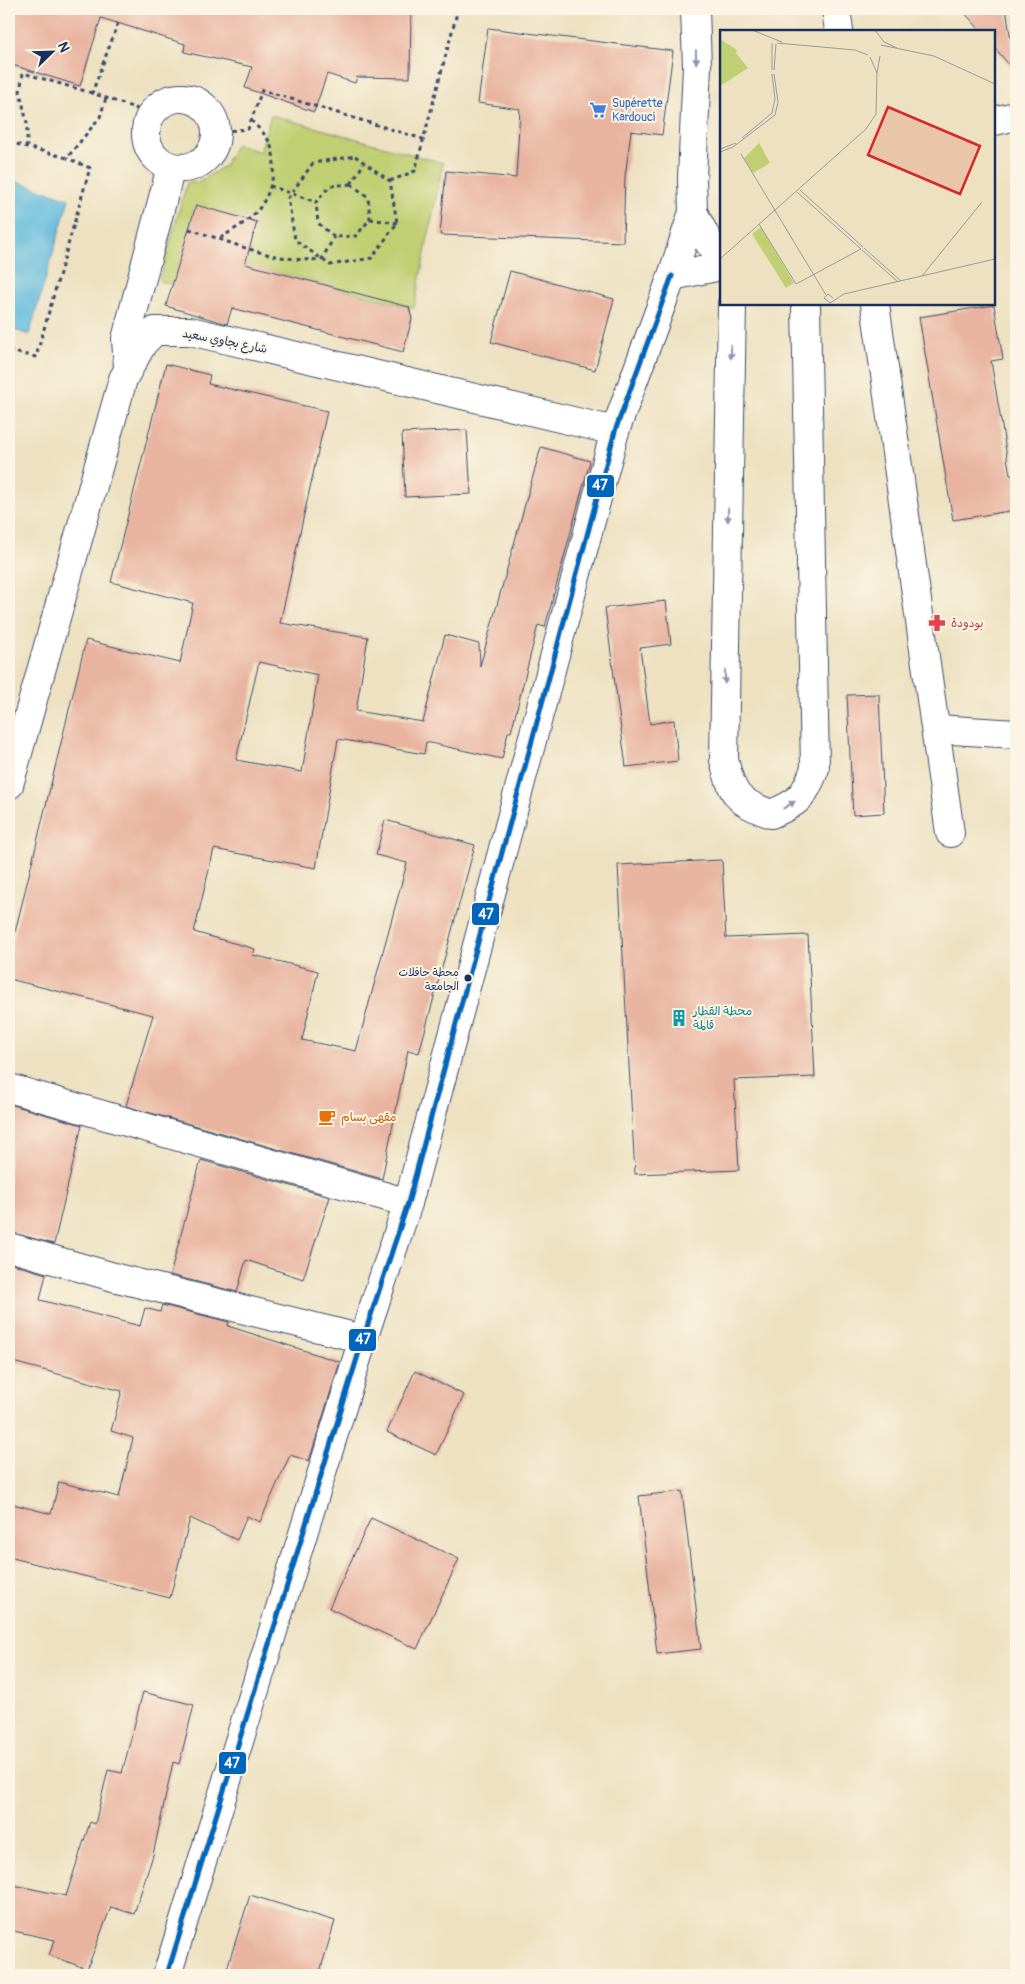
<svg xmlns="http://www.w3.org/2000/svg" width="1025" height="1984" viewBox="0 0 1025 1984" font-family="Pangolin,'Playpen Sans Arabic',sans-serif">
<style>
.green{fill:#bfcf72;stroke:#6d7f68}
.water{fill:#5ebadc;stroke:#3c749d}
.building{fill:#e8b39f;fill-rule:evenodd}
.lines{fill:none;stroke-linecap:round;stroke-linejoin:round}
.minor-casing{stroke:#3a4a6d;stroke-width:30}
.path{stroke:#3a4a6d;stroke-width:3;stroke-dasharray:4 4;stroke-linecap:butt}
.minor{stroke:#fff;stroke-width:28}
.bus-1-casing{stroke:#fcf5e5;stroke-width:9}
.bus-1{stroke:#0065bd;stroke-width:5}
.oneway{fill:#8d97ae}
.bus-dot{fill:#1b2f5e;stroke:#fcf5e5;stroke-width:2}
.labels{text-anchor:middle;stroke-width:4;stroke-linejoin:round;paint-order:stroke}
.bus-label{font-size:11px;fill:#1b2f5e;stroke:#fcf5e5;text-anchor:end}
.shop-label{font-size:12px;fill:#366cbe;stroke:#fcf5e5;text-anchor:start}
.street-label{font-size:12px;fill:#1b2f5e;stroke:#fcf5e5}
.health-label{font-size:12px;fill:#be3a42;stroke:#fcf5e5;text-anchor:start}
.culture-label{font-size:12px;fill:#0d838f;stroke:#fcf5e5;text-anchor:start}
.food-label{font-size:12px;fill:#c56008;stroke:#fcf5e5;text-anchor:start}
.inset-road{fill:none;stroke:#999a99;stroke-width:1}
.view{fill:#d62828;fill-opacity:0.15;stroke:#d62828;stroke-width:2.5}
.inset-edge{fill:none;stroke:#1b2f5e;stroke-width:2.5}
.line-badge{stroke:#fcf5e5;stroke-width:2}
.badge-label{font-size:14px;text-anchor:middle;font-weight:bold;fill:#fff}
</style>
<rect width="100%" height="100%" fill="#fcf5e5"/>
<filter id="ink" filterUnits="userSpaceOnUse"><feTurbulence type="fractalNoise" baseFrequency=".02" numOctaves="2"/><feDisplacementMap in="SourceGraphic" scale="10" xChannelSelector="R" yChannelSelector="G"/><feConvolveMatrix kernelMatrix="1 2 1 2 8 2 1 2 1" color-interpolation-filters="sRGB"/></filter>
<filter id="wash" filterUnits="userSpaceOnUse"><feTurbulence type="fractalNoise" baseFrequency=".0096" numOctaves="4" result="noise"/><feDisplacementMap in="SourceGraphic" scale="20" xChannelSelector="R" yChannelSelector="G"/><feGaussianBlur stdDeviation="1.12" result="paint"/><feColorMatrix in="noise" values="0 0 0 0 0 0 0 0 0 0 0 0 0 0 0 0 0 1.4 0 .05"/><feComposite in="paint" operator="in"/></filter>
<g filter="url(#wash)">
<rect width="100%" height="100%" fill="#ede1c1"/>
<polygon class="green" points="271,115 443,163 414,308 267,270 257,307 159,281 187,183 201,181 224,166 236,144 260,152"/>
<polygon class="water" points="13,180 69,199 29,335 9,328 9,195"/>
<g id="blocks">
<g class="building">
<polygon points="9,9 411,9 410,78 357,77 355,83 327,74 314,112 245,88 252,67 184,52 185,44 101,18 80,86 9,64"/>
<polygon points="961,9 1006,9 1016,73 994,47 994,31 981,31"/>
<polygon points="488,28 673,51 662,135 631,131 625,177 623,242 440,235 446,171 516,178 520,109 478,103"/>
<polygon points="196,205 257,222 245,264 409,307 412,319 403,352 232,308 227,324 166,306"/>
<polygon points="510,271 614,299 595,370 491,342"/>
<polygon points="994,305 1003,359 991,361 1010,475 1016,476 1016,510 953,520 919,317"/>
<path d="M166,364L210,375L208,384L327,411L280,623L368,637L356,711L423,722L445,635L479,644L480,666L541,447L590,461L545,627L538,625L511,732H508L502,759L426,742L424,754L338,739L316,868L214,849L194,932L255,949L253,955L318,971L302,1040L356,1051L407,863L376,855L385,820L475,845L419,1053L408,1050L382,1179L126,1106L153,1015L9,979V957L86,640L180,663L193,603L111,582ZM259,662L318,675L302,772L236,760Z"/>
<polygon points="467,430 471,494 405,497 402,433"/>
<polygon points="666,601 671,644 640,648 650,724 674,720 678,761 626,767 605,608"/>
<polygon points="879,694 884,813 853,815 847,695"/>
<polygon points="722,860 726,938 808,935 815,1077 734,1080 739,1170 635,1174 618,865"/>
<polygon points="9,1104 82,1125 54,1244 9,1232"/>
<polygon points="201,1160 330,1197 303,1279 246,1260 237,1292 170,1275"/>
<polygon points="9,1263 46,1274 40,1300 140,1326 145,1308 160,1312 162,1305 229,1322 228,1326 340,1362 309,1461 290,1455 260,1522 247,1516 237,1540 190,1518 170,1598 9,1557 9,1503 51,1514 59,1482 119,1497 133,1438 111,1431 122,1391 9,1361"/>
<polygon points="415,1371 464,1395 436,1455 387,1432"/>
<polygon points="682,1491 701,1649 657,1654 639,1496"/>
<polygon points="371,1518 459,1559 417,1649 329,1608"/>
<polygon points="143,1692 194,1705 179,1764 173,1762 153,1855 134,1914 111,1907 87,1969 49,1955 55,1940 9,1930 9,1884 66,1896 90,1822 95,1824 108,1770 122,1773"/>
<polygon points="250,1895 335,1921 319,1975 225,1975"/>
</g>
</g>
</g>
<g filter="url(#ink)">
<use href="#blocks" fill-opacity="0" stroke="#3a4a6d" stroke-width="1"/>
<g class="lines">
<g class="minor-casing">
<g id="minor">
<polyline points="695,9 697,66 692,178 693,212 709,243 721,253"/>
<polyline points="836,9 839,31"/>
<circle cx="181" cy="133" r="35"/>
<polyline points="994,121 1016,116"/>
<polyline points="693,212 672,276 721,266"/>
<path d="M732,304L724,760C733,796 736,801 771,814C799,803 805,796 815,768L806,304"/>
<polyline points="875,304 950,833"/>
<polyline points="128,367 126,339 171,167"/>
<polyline points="936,729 1016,734"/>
<polyline points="9,785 123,379 143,343 155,331 190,331 615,431"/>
<polyline points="9,1088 408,1203"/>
<polyline points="9,1247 117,1278 363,1339"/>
<polyline points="167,1975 363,1339 408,1203 615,431 672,276"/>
</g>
</g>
<g class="path">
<polyline points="118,23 92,93 152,114"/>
<polyline points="92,93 23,73 20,92 27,123 27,147 67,158 100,117 106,98"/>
<polyline points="215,132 248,129 262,90 423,139"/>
<polyline points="9,142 27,147"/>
<polygon points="355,156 390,181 397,223 372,258 330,265 295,240 288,198 313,163"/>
<polyline points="390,181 415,171 458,9"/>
<polygon points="351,184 368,197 370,219 356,236 334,237 318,223 316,202 330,186"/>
<polyline points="351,184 364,163"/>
<polyline points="270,186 316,202"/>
<polyline points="370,219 397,223"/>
<path d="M189,229C232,242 277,264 322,259L334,237"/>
<path d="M220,238C233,230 248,222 258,210C271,194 279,164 270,144C267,135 257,127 251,120"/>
<polyline points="9,351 36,357 90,168 67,158"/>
</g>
<use href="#minor" class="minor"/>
<g class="bus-1-casing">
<polyline id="bus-1" points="167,1975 363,1339 408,1203 615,431 672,276"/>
</g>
<use href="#bus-1" class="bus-1"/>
</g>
<defs><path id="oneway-solid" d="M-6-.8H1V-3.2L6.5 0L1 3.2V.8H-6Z" transform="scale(1.25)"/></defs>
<g class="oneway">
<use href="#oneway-solid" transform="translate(696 57) rotate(89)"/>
<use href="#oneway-solid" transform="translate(731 352) rotate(91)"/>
<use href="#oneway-solid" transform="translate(728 515) rotate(91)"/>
<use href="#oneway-solid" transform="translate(725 677) rotate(91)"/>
<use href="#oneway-solid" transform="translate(789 805) rotate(-31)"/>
</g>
</g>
<defs>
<g id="supermarket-bare" transform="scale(1.35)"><path d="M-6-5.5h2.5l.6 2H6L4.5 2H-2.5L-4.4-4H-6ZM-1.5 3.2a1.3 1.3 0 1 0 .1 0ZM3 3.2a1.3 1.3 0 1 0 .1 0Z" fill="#3f7fe0" stroke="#fcf5e5" stroke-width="2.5" paint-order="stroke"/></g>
<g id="pharmacy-bare" transform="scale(1.35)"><path d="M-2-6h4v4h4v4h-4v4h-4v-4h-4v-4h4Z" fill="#e0444e" stroke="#fcf5e5" stroke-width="2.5" paint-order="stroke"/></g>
<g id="building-bare" transform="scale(1.35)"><path d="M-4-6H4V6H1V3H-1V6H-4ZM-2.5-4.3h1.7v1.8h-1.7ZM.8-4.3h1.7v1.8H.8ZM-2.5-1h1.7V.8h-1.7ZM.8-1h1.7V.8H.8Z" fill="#0f9aa8" stroke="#fcf5e5" stroke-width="2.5" paint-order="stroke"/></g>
<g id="cafe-bare" transform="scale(1.35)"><path d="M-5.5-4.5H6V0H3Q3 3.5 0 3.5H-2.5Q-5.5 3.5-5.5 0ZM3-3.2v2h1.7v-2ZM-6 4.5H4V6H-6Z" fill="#e8710a" stroke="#fcf5e5" stroke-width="2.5" paint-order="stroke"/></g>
</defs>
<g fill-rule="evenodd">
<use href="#supermarket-bare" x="598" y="110"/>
<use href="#pharmacy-bare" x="937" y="623"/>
<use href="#building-bare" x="679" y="1018"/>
<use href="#cafe-bare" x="327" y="1117"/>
</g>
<circle class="bus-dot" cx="468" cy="978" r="4.5"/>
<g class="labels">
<g class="bus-label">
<text x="459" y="976">محطة حافلات<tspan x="459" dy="14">الجامعة</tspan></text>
</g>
<g class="shop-label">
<text x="612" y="107">Supérette<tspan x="612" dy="14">Kardouci</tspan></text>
</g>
<g class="street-label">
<text transform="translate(225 341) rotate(11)" y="4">شارع بجاوي سعيد</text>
</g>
<g class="health-label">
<text x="951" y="627">بودودة</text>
</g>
<g class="culture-label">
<text x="693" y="1015">محطة القطار<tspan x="693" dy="14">قالمة</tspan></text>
</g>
<g class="food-label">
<text x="341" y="1121">مقهى بسام</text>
</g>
</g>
<g transform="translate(720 30)">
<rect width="275" height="275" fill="#ede1c1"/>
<path d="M0,9L17,20L16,23L28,38L0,56ZM39,113L50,133L33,143L24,128ZM41,197L74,253L66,258L32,204Z" fill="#bfcf72"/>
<path class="inset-road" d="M32,0L62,12M155,0L164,12L177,18M57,13L135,20L148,25M161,15L214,26L275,54M150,27L157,43L160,26M52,40V13M54,40L56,14M22,108L52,83L55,69L52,44M0,119L16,113M0,122L13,117L55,85L58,72L54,44M21,124L106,265M80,160L143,217M77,162L141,219M39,194L76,254L141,219M144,218L181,251M142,220L178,252M0,229L146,99L156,84L157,43M202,246L262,172M113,268L108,264L104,268L110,273L124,264L275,229"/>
<path class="view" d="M168,77L260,116L240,164L148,125Z"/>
<rect width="275" height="275" class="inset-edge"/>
</g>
<g class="line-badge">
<rect x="586" y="474" width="29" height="24" rx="5" fill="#0065bd"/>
<rect x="471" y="902" width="29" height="24" rx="5" fill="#0065bd"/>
<rect x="348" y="1328" width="29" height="24" rx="5" fill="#0065bd"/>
<rect x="218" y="1751" width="29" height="24" rx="5" fill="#0065bd"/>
</g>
<g class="badge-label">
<text x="600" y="490">47</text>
<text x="486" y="919">47</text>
<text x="363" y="1344">47</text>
<text x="232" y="1768">47</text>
</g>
<rect width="1025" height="1984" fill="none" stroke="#fcf5e5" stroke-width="30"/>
<g transform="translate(52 52) rotate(67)" stroke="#fcf5e5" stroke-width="4" paint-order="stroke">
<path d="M0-4L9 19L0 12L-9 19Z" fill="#1b2f5e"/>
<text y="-8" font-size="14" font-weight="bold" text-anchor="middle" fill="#1b2f5e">N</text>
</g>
</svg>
